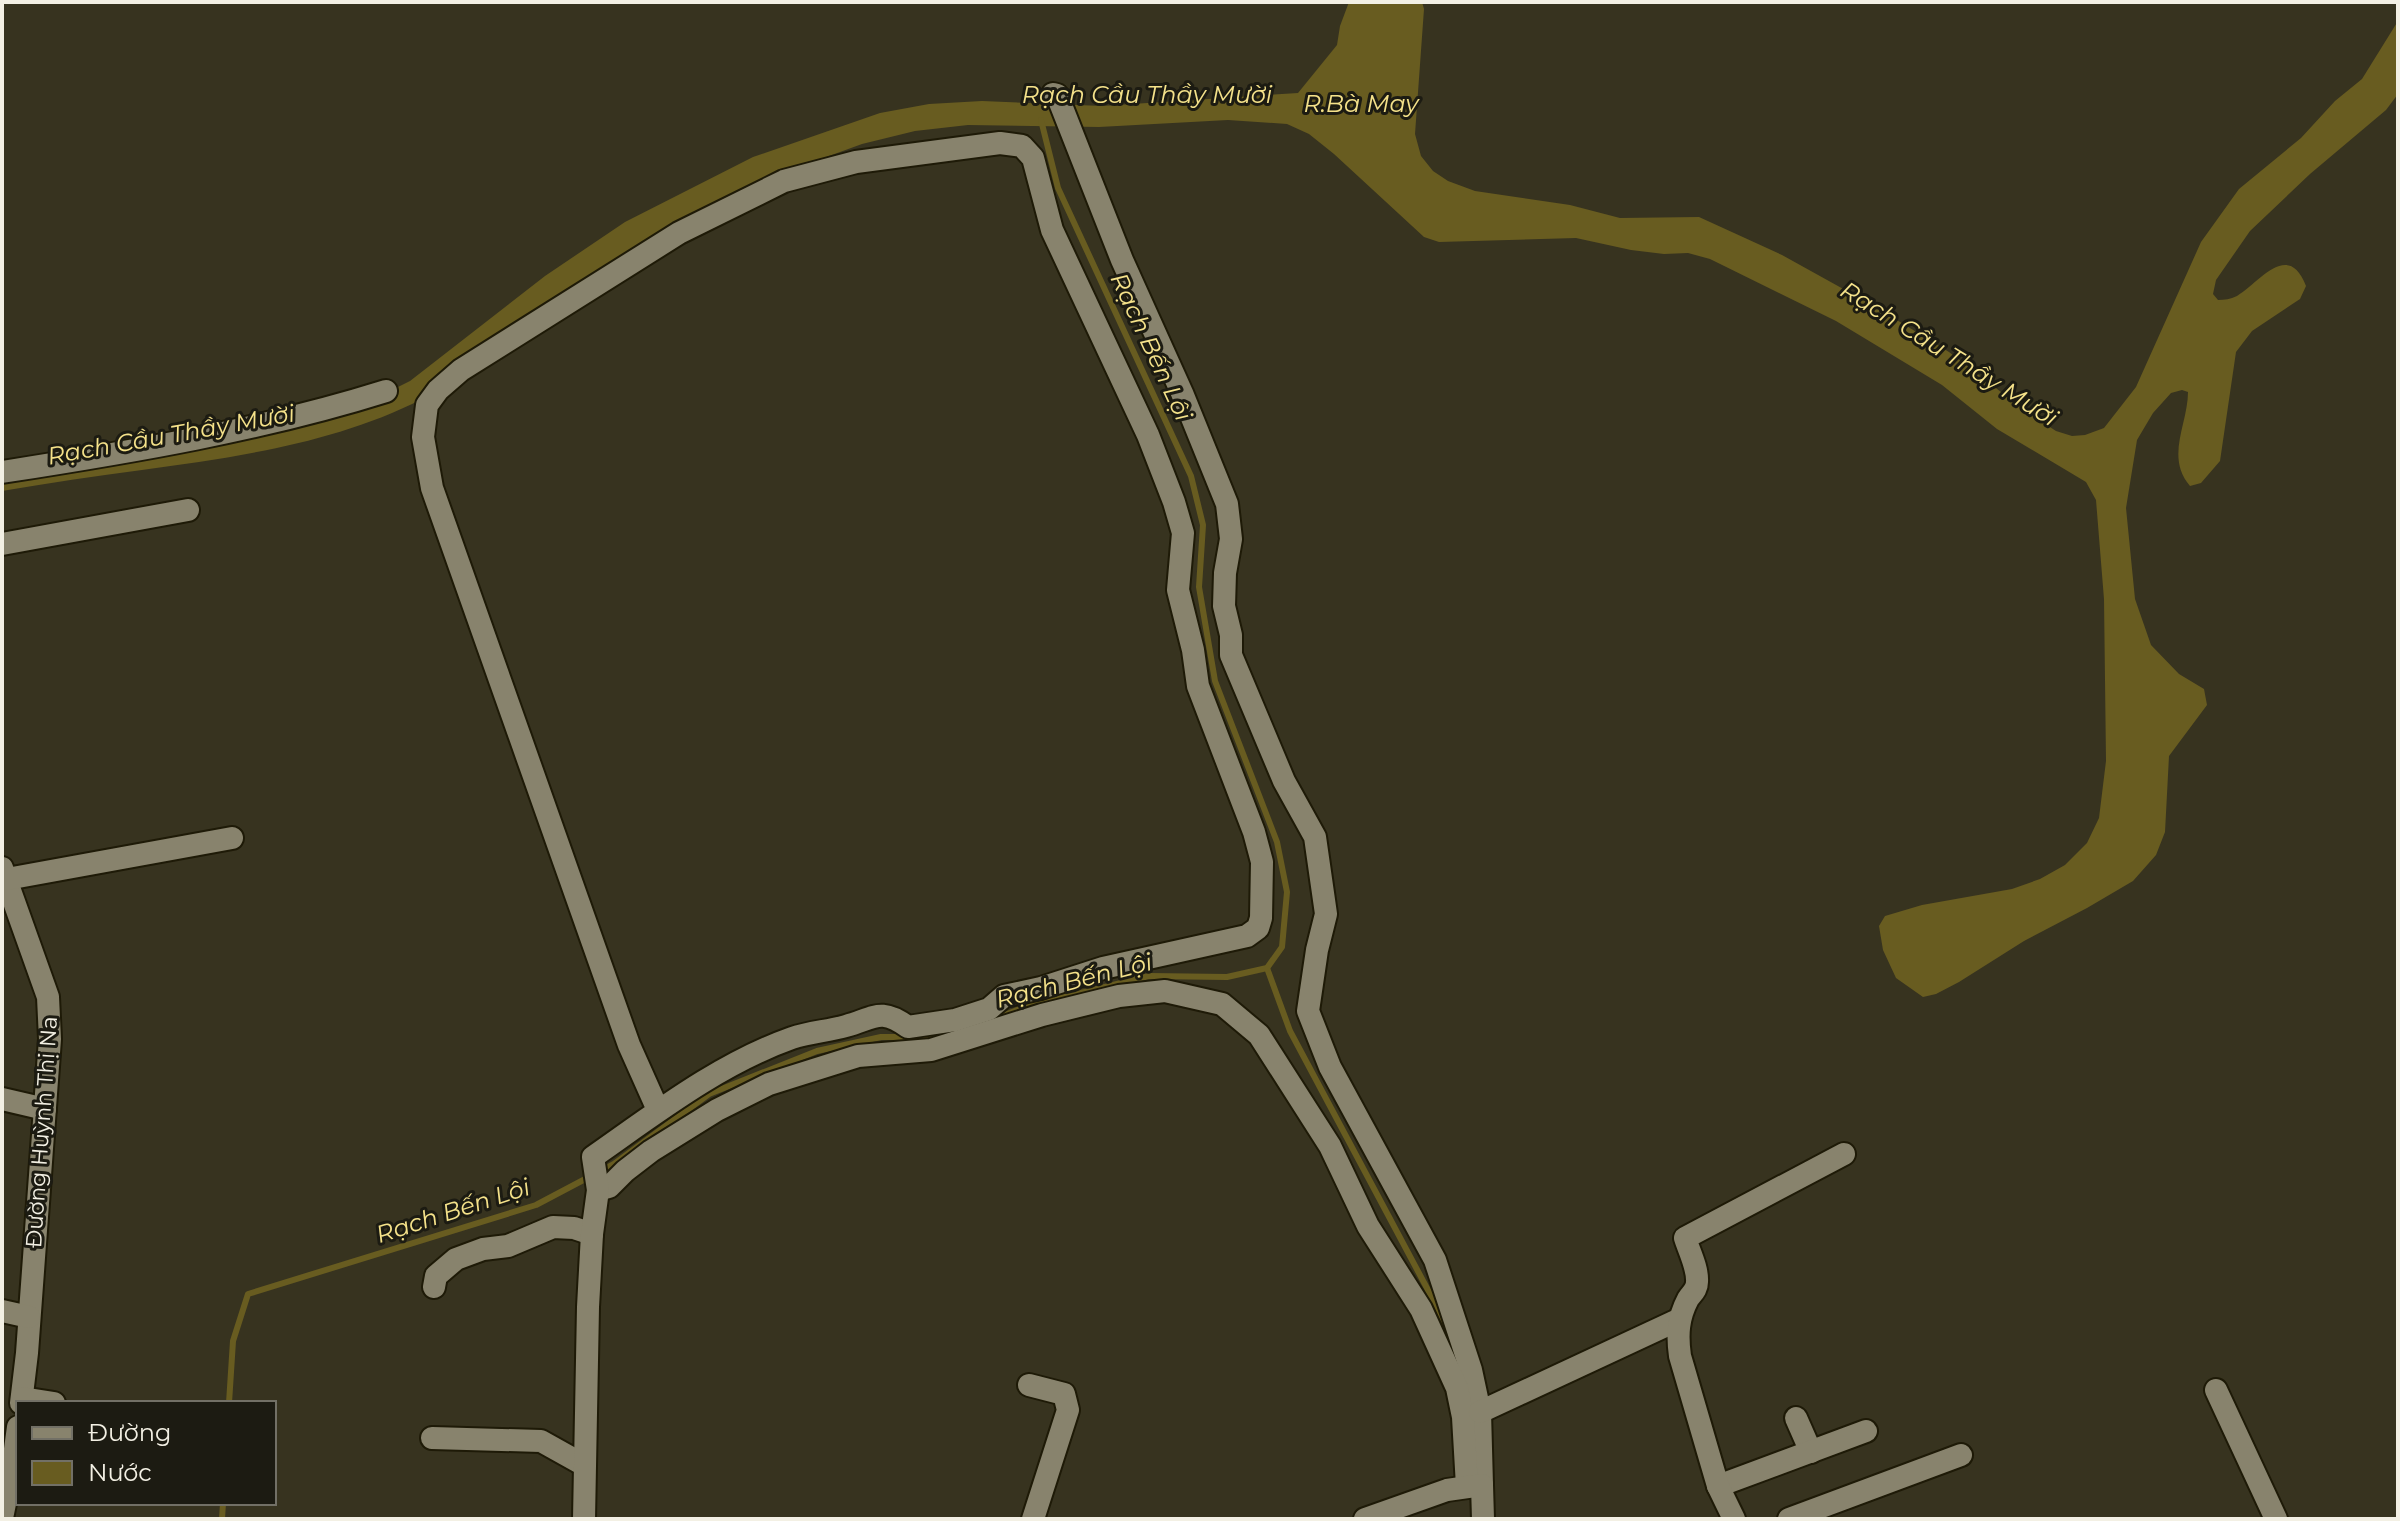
<svg xmlns="http://www.w3.org/2000/svg" width="2400" height="1521" viewBox="0 0 2400 1521" font-family="Montserrat,sans-serif">
<style>
.water{fill:#685c20}
.lines{fill:none;stroke-linecap:round;stroke-linejoin:round}
.stream{stroke:#685c20;stroke-width:6}
.minor-casing{stroke:#1e1a07;stroke-width:26}
.minor{stroke:#88836d;stroke-width:22}
.labels{text-anchor:middle;stroke-width:6;stroke-linejoin:round;paint-order:stroke}
.street-label{font-size:22px;fill:#f3f0e4;stroke:#1c1b12}
.water-label{font-size:24px;font-style:italic;fill:#f5e28a;stroke:#1c1b12}
</style>
<rect width="100%" height="100%" fill="#37331f"/>
<path class="water" d="M1349,2H1422L1424,9L1415,134L1421,156L1433,171L1448,181L1475,191L1570,205L1620,218L1699,217L1782,255L1874,306L1949,352L2027,412L2056,431L2072,436L2085,435L2104,428L2136,387L2201,242L2239,189L2301,138L2335,101L2362,79L2398,21V94L2386,110L2310,174L2250,231L2216,280L2213,294L2218,300C2225,300 2230,299 2237,296C2260,282 2288,240 2306,286L2300,299L2252,331L2236,352L2220,461L2201,483L2190,486C2165,457 2188,424 2188,392L2182,390L2171,393L2153,413L2137,440L2126,508L2135,599L2151,645L2179,674L2204,689L2207,705L2169,756L2165,832L2156,855L2133,881L2087,908L2024,941L1959,982L1936,994L1923,997L1896,978L1883,950L1879,926L1885,916L1922,905L2012,889L2040,879L2065,865L2087,843L2099,818L2106,761L2104,599L2096,500L2086,482L1997,429L1942,385L1836,321L1710,259L1688,253L1664,254L1631,250L1576,238L1439,242L1424,237L1334,154L1309,134L1287,124L1228,120L1099,127L968,125L915,131L862,144L818,160L717,209L422,399C336,443 237,457 142,470C95,476 49,483 2,491V474L376,398L410,381L545,276L625,222L753,157L880,113L929,104L982,101L1102,106L1298,93L1337,45L1340,26Z"/>
<g class="lines">
<g class="stream">
<polyline points="1267,968 1290,1031 1445,1322"/>
<polyline points="997,1018 1025,1007 1149,976 1227,977 1267,968 1282,947 1287,892 1277,842 1215,681 1199,587 1203,525 1191,476 1058,188 1041,120"/>
<polyline points="599,1172 614,1164 709,1094 817,1051 881,1037 941,1037"/>
<polyline points="229,1403 233,1341 248,1294 536,1205 589,1177"/>
<polyline points="222,1519 223,1503"/>
</g>
<g class="minor-casing">
<g id="minor">
<polyline points="1053,94 1057,95 1122,260 1182,393 1227,504 1231,539 1225,573 1224,606 1231,635 1231,655 1284,781 1315,837 1326,914 1317,950 1308,1011 1330,1067 1435,1260 1471,1370 1480,1412 1482,1485"/>
<path d="M2,472C131,452 262,430 386,391"/>
<polyline points="2,544 188,510"/>
<polyline points="2,868 48,997 50,1039 27,1353 21,1403"/>
<polyline points="7,879 232,838"/>
<polyline points="2,1099 45,1109"/>
<polyline points="598,1190 609,1187 625,1171 651,1151 717,1110 769,1084 858,1056 931,1050 1042,1015 1119,996 1165,991 1222,1004 1259,1035 1330,1146 1368,1226 1421,1309 1457,1388 1463,1417 1467,1486"/>
<polyline points="434,1287 436,1276 456,1259 483,1249 508,1246 553,1227 574,1228 592,1234"/>
<polyline points="2,1311 29,1317"/>
<polyline points="1029,1385 1064,1394 1068,1410 1033,1519"/>
<polyline points="2216,1390 2276,1519"/>
<polyline points="22,1398 54,1403"/>
<polyline points="1480,1412 1680,1319"/>
<polyline points="1796,1418 1811,1452"/>
<polyline points="432,1438 541,1441 584,1465"/>
<polyline points="1718,1486 1866,1431"/>
<polyline points="2,1518 13,1464 18,1427"/>
<path d="M584,1519L588,1307L592,1234L598,1190L593,1157C656,1113 719,1064 792,1038C810,1032 829,1031 846,1026C875,1018 880,1007 908,1027L955,1020L989,1009L1004,996L1041,988L1103,968L1247,936L1258,928L1261,918L1262,862L1254,832L1198,686L1193,650L1178,590L1183,533L1174,502L1148,435L1052,230L1033,158L1022,146L1000,143L856,162L784,181L679,233L461,370L438,390L427,405L423,437L432,488L629,1045L658,1110"/>
<polyline points="1365,1519 1447,1490 1482,1485 1483,1519"/>
<path d="M1734,1519L1718,1486L1680,1356C1677,1335 1678,1318 1688,1299C1692,1293 1697,1290 1697,1282C1698,1268 1689,1251 1685,1238L1844,1154"/>
<polyline points="1789,1519 1961,1455"/>
</g>
</g>
<use href="#minor" class="minor"/>
</g>
<g class="labels">
<g class="street-label">
<text transform="translate(41 1132) rotate(-86)" y="8">Đường Huỳnh Thị Na</text>
</g>
<g class="water-label">
<text x="1147" y="103">Rạch Cầu Thầy Mười</text>
<text x="1361" y="112">R.Bà May</text>
<text transform="translate(1151 347) rotate(65)" y="8">Rạch Bến Lội</text>
<text transform="translate(1949 354) rotate(32)" y="8">Rạch Cầu Thầy Mười</text>
<text transform="translate(171 435) rotate(-10)" y="8">Rạch Cầu Thầy Mười</text>
<text transform="translate(1074 981) rotate(-14)" y="8">Rạch Bến Lội</text>
<text transform="translate(453 1211) rotate(-18)" y="8">Rạch Bến Lội</text>
</g>
</g>
<rect width="2400" height="1521" fill="none" stroke="#f3f0e4" stroke-width="8"/>
<rect x="16" y="1401" width="260" height="104" fill="#1c1b12" stroke="#727066" stroke-width="2"/>
<rect x="32" y="1427" width="40" height="12" fill="#88836d" stroke="#727066" stroke-width="2"/>
<text x="88" y="1441" font-size="24" fill="#f3f0e4">Đường</text>
<rect x="32" y="1461" width="40" height="24" fill="#685c20" stroke="#727066" stroke-width="2"/>
<text x="88" y="1481" font-size="24" fill="#f3f0e4">Nước</text>
</svg>
